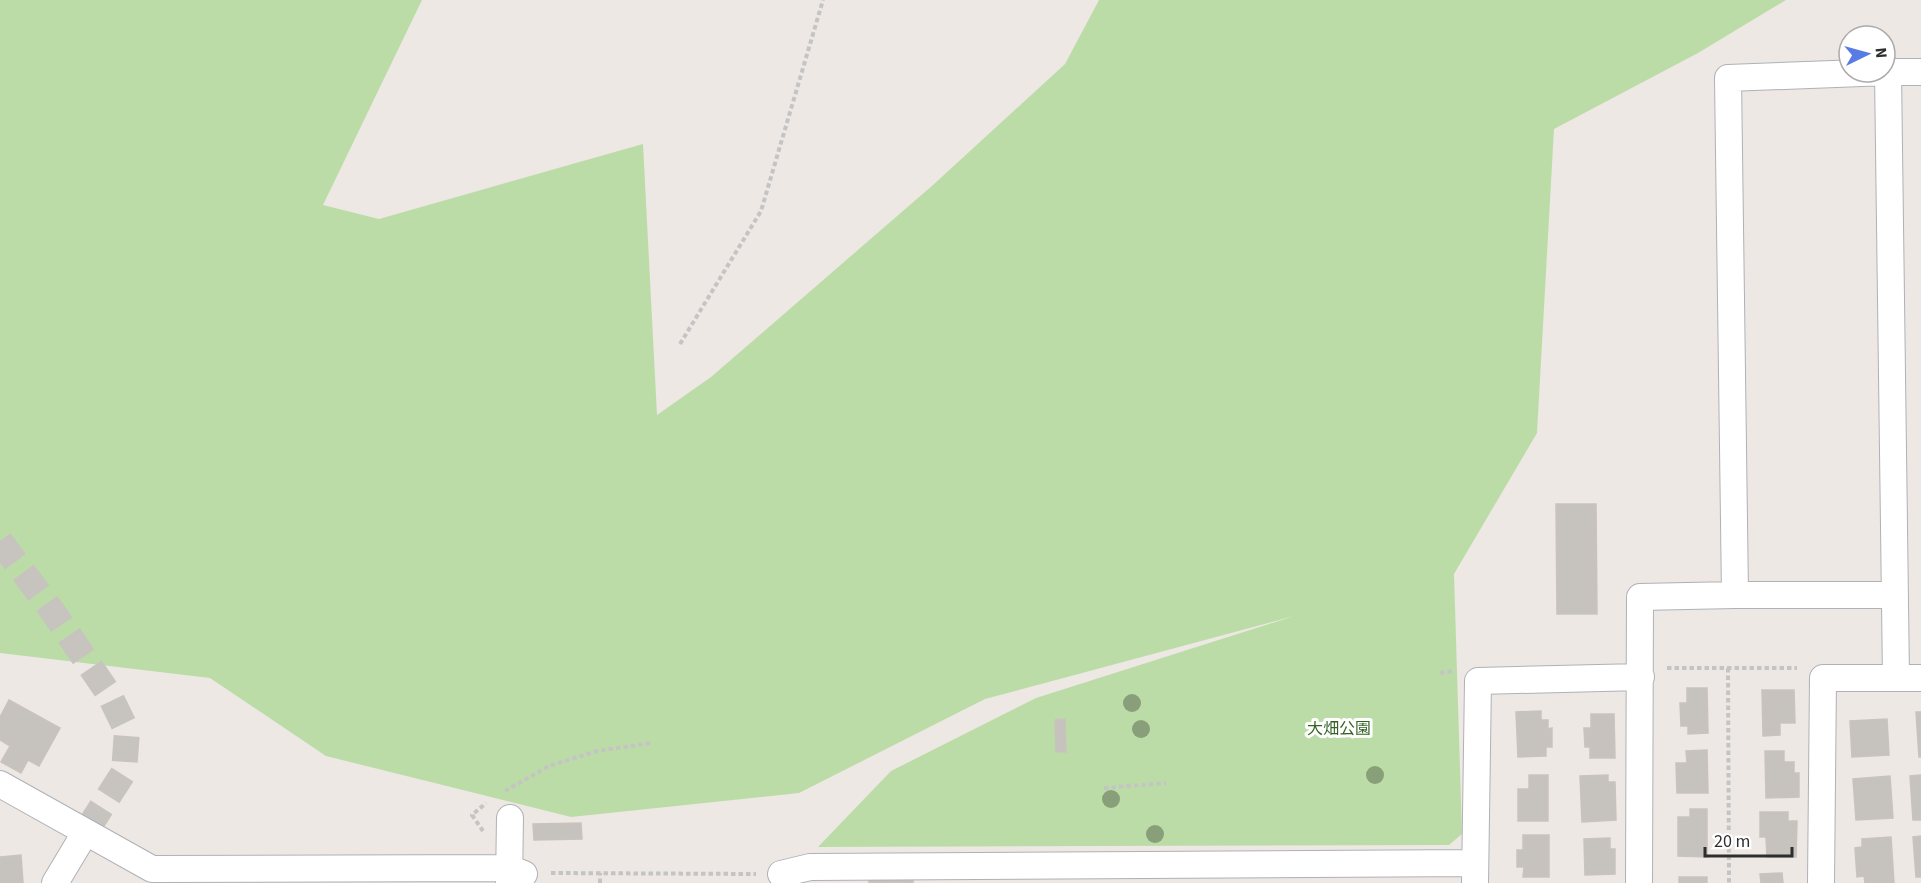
<svg xmlns="http://www.w3.org/2000/svg" width="1921" height="883" font-family="'Source Sans 3','Noto Sans JP',sans-serif">
<rect width="100%" height="100%" fill="#ede8e3"/>
<path fill="#bcdca7" d="M0 0H422L323 205 379 219 643 144 657 415 711 377 933 185 1065 64 1099 0H1786L1698 53 1554 129 1537 433 1454 574 1462 834 1449 845 818 847 891 771 1036 698 1294 616 985 699 799 793 571 817 326 756 210 678 0 653Z"/>
<path fill="#c6c3be" stroke="#c9c3bc" stroke-width="1.5" d="M1556 504H1596L1597 614H1557Z
M1687 688H1707L1708 733 1688 734V726H1681L1680 703H1687Z
M1762 690H1794L1795 723H1780V735L1763 736Z
M9 700 60 728 39 766 28 760 21 773 1 762 10 746 0 740V717Z
M1541 711V720H1548V729L1552 728V747H1546V756L1518 757 1516 712Z
M1916 712H1921V757H1919Z
M1591 714H1614L1615 758H1590V747H1585L1584 728H1591Z
M1065 719 1066 752H1056L1055 720Z
M1887 719 1889 755 1852 757 1850 721Z
M1707 750 1708 793H1677L1676 763H1687L1686 751Z
M1765 751H1784V762H1794V773H1799V797L1766 798Z
M1529 775H1548V821H1518V789H1529Z
M1608 775V782H1615L1616 820 1582 822 1580 776Z
M1921 775V820H1913L1910 776Z
M1890 776 1893 818 1856 820 1853 779Z
M1690 809H1707V857L1678 856V817H1690Z
M1760 812H1788V821H1797L1796 857H1767L1766 837H1760Z
M581 823 582 839 534 840 533 824Z
M1523 835H1549V877H1523L1524 867H1517V850H1523Z
M1921 836V877H1916L1913 837Z
M1891 837 1894 883H1865L1864 876 1857 877 1855 848 1862 847V839Z
M1610 838V849H1615V874L1585 875 1584 839Z
M21 855 23 883H0V857Z
M1782 873 1783 883H1761L1760 874Z
M1679 877H1707V883H1679Z
M913 878V883H869V880Z"/>
<g fill="none" stroke-linecap="round" stroke-linejoin="round">
<path stroke="#c7c3bf" stroke-width="26" stroke-dasharray="26 13" stroke-linecap="butt" d="M0 541 53 612 109 694 127 731 124 772 85 833"/>
<g stroke="#afb1b8" stroke-width="28">
<path id="street" d="M1888 72H1921
M1735 595H1894
M0 784 152 869 509 868 524 874
M781 874 810 867 1475 863
M55 883 85 833
M509 883 510 818
M1475 883 1478 681 1641 677
M1639 883 1640 597 1735 595 1728 78 1888 72 1896 678
M1821 883 1823 678H1921"/>
</g>
<path stroke="#c4c4c4" stroke-width="4" stroke-dasharray="4.5 3" stroke-linecap="butt" d="M680 344 761 211 823 0
M1667 668H1797
M1728 668 1729 883
M1440 673 1453 671
M1104 788 1166 783
M505 791 549 766 597 751 652 743
M483 831 472 815 486 803
M551 873 756 874
M600 883V873"/>
<use href="#street" stroke="#fff" stroke-width="26"/>
</g>
<g fill="#889f7a">
<circle cx="1132" cy="703" r="9"/>
<circle cx="1141" cy="729" r="9"/>
<circle cx="1375" cy="775" r="9"/>
<circle cx="1111" cy="799" r="9"/>
<circle cx="1155" cy="834" r="9"/>
</g>
<g text-anchor="middle" stroke-width="6" stroke-linejoin="round" paint-order="stroke">
<g font-size="16" fill="#366325" stroke="#fff">
<text x="1339" y="734">大畑公園</text>
</g>
</g>
<g transform="translate(1867 54) rotate(85)"><circle r="28" fill="#ffffff" stroke="#ababab" stroke-width="1.5"/>
<path d="M0-4.5L10 22L0 15L-10 22Z" fill="#597be4"/>
<text y="-9" font-size="16" font-weight="bold" text-anchor="middle" fill="#2e2e2e">N</text>
</g>
<path d="M1705 847v9h87v-9" fill="none" stroke="#2e2e2e" stroke-width="3"/>
<text x="1714" y="847" font-size="18" fill="#2e2e2e" stroke="#ffffff" stroke-width="4.5" paint-order="stroke">20 m</text>
</svg>
